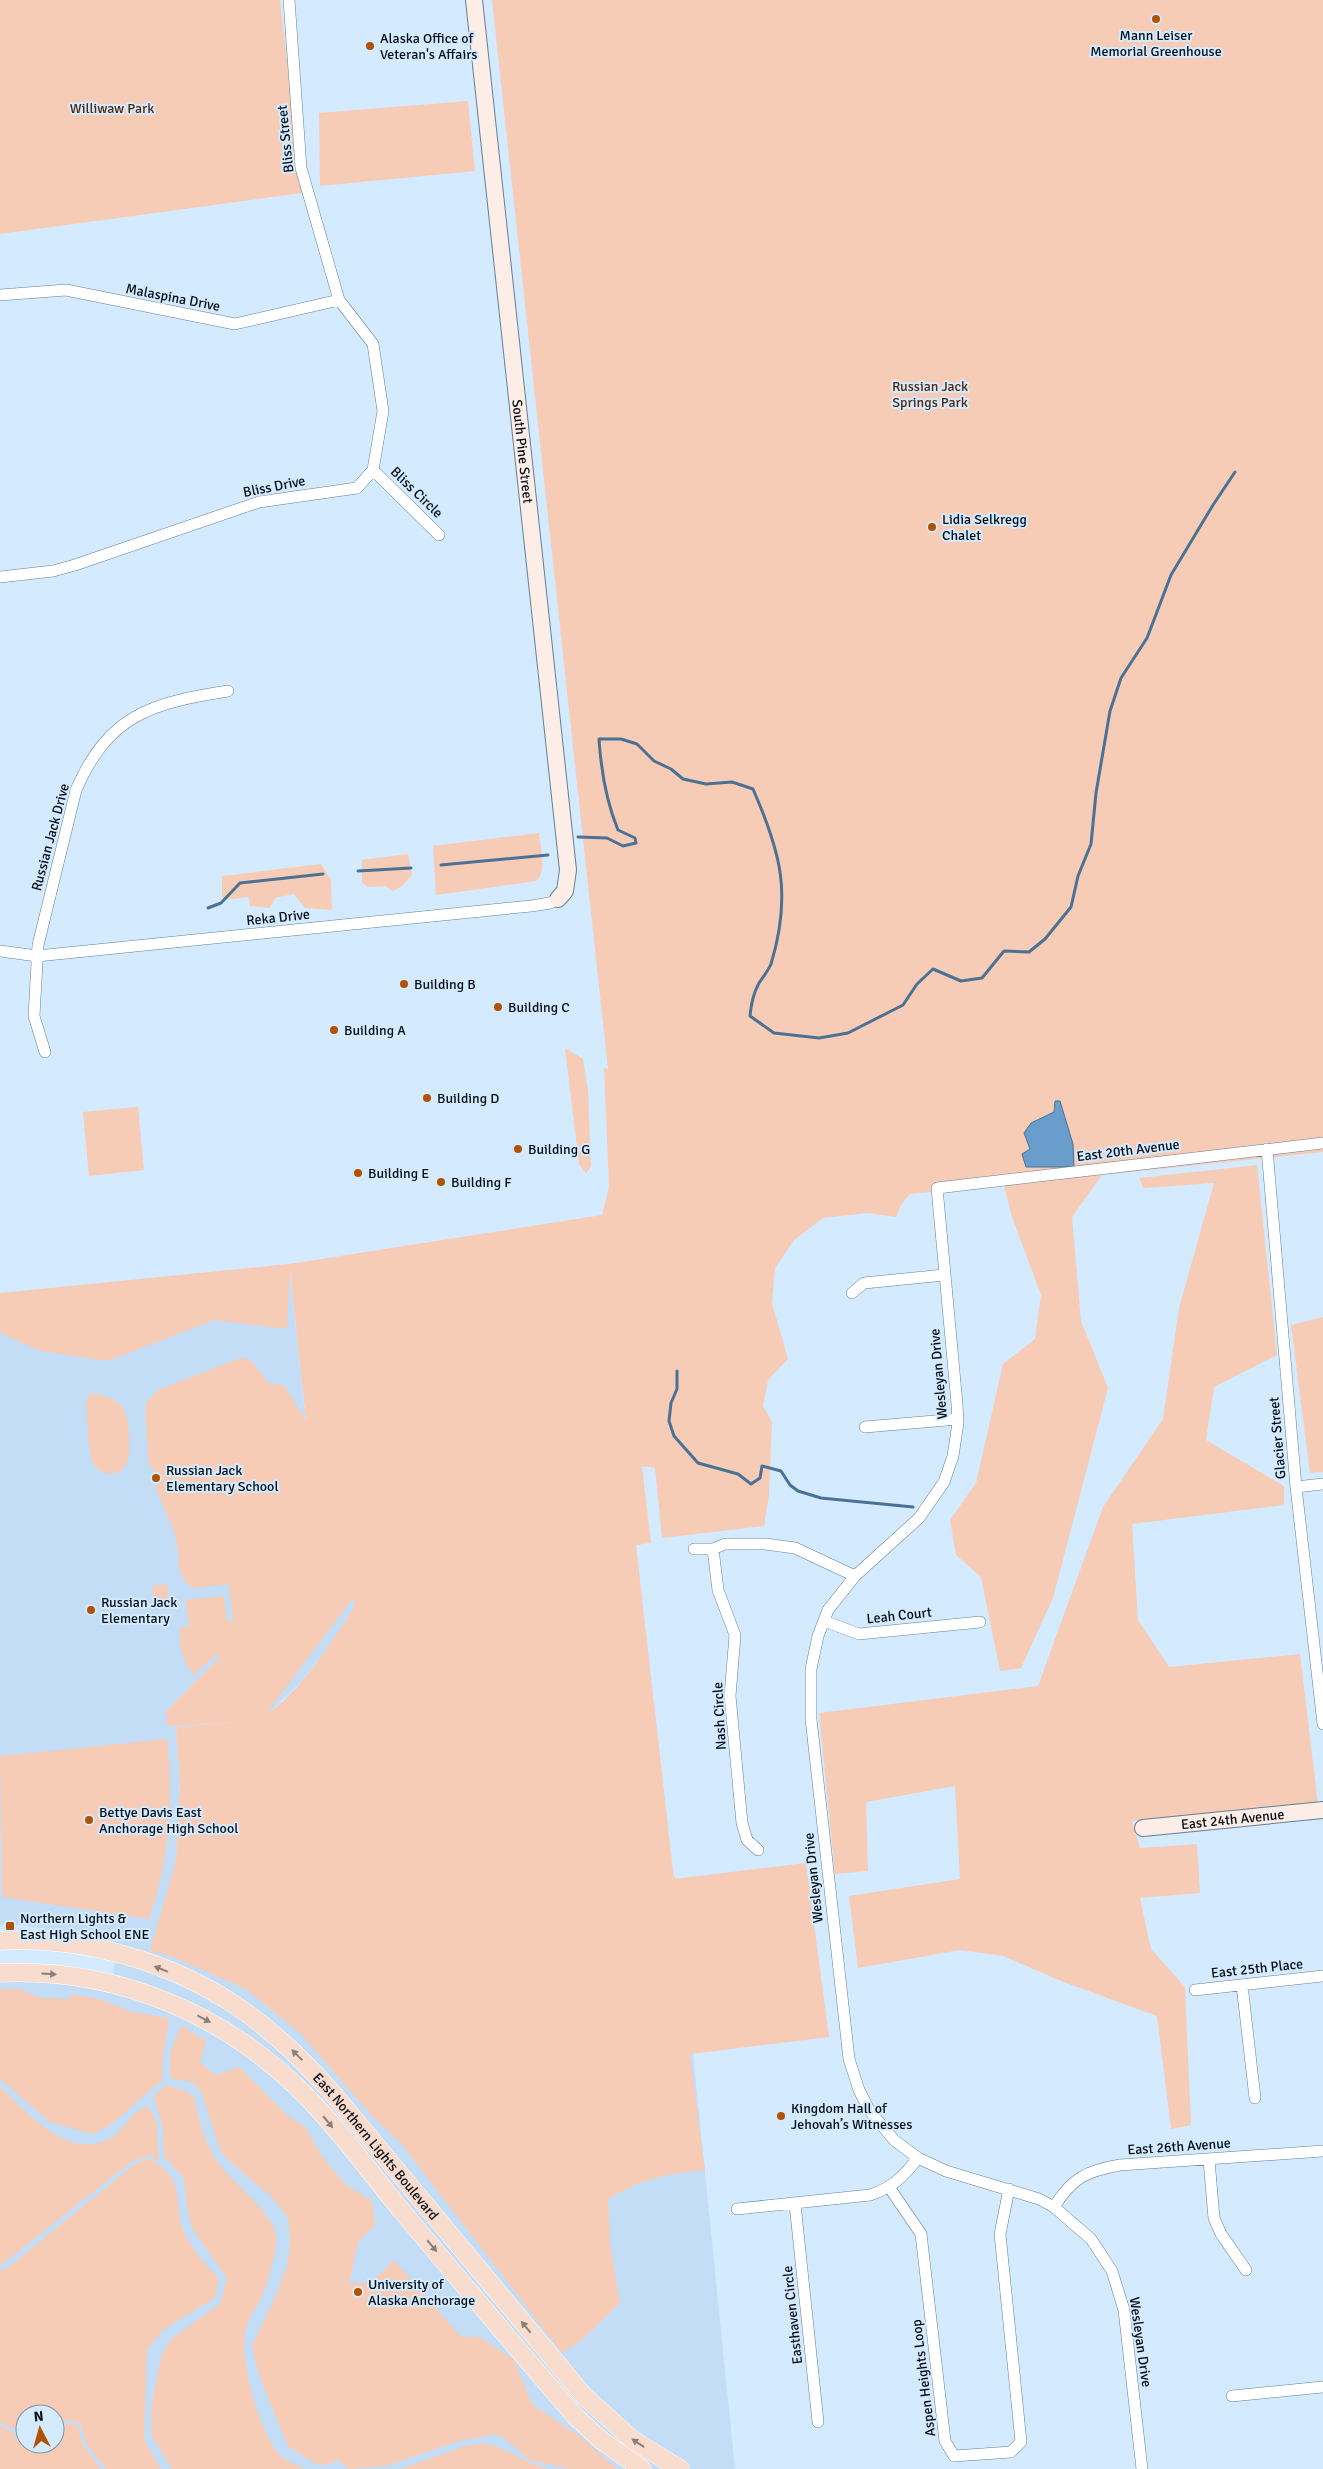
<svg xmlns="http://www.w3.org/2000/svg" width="1323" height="2469" font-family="Signika,sans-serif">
<rect width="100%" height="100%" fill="#d4eaff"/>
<path fill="#c2ddf5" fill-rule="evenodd" d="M289 1264 306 1423 346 1516 354 1607 331 1644 300 1683 270 1712 257 1720 176 1727 180 1779 176 1861 158 1930 675 1877 735 2469H0V1980H37L111 1991 117 1944 24 1925H0V1304ZM25 2414H55V2444H25Z"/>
<path fill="#f6ccb6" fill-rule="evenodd" d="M0 0H280L302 193 0 234Z
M492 0H1323V1152L1102 1175 1072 1217 1081 1321 1108 1388 1053 1598 1021 1668 1000 1671 981 1577 956 1555 950 1520 976 1483 1003 1364 1035 1339 1041 1295 1011 1214 1004 1185 910 1194 901 1205 896 1217 868 1213 823 1218 794 1240 775 1268 772 1303 788 1359 768 1380 763 1406 772 1422 769 1495 764 1526 662 1538 655 1468 642 1466 651 1543 636 1545 674 1879 806 1863 829 2037 690 2054 705 2170C664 2174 643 2179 608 2199L610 2244 620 2303 583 2339 562 2353 400 2142 373 2117 300 2033 246 1989 170 1956 150 1951 176 1861 180 1779 176 1727 234 1722 167 1726 166 1711 220 1657 217 1654 193 1675C183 1659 178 1647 180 1627L189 1626 186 1600 224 1596 227 1621H233L229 1584 192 1588 183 1579 178 1563 179 1553 173 1528 156 1489 157 1472 149 1466 145 1408 147 1402 158 1390 240 1358 251 1360 269 1384 284 1385 306 1421 290 1271 287 1329 214 1320 108 1361 40 1351 0 1333V1293L289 1264 602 1215 609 1187 604 1068 608 1069ZM353 1598 354 1607C335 1637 297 1697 266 1714Z
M468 101 475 171 320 186 319 113Z
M539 833C540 847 548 871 536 881L436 895 433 846Z
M408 854 412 875 401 887 392 891 386 886 368 887 362 882V860Z
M321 864 331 880 332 910 305 908 294 894 275 898 270 908 250 906 249 897 234 899 222 898V876Z
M565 1048 583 1059 588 1091 591 1166 586 1174 579 1164Z
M138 1107 144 1170 89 1176 83 1112Z
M1257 1165 1277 1355 1214 1387 1206 1440 1284 1486V1505L1132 1524 1138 1620 1169 1667 1300 1654 1318 1804 1132 1821 1140 1848 1197 1844 1200 1893 1140 1898 1151 1949 1185 1987 1191 2125 1171 2129 1157 2016 1066 1983 1003 1956 960 1950 858 1968 849 1896 960 1879 955 1786 866 1802 868 1871 835 1874 819 1713 1038 1686 1103 1507 1163 1419 1179 1308 1214 1183 1143 1188 1139 1178Z
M1323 1317V1472L1310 1473 1291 1325Z
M93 1393C102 1395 115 1399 121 1405 130 1414 132 1455 126 1465 118 1479 97 1475 92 1461 87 1444 88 1421 86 1403L88 1397Z
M153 1585H168V1609H152Z
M167 1739C174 1800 169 1861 149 1919L2 1897 0 1756Z
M0 1989H19L41 1998 71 1999 70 1994 99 1999 132 2012 169 2018 163 2055 162 2080 109 2126 92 2134 50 2122 0 2079Z
M181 2025 206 2041 200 2062 215 2075 239 2067 288 2116 305 2127 323 2158 345 2184 372 2201 375 2225 358 2242 349 2284 373 2281 394 2260 461 2337H480L514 2360 532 2404 583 2439 617 2469H570L530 2460 504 2438 495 2434 459 2441 386 2466 349 2469 338 2460 326 2465 316 2464 288 2446 260 2378 252 2346 276 2295 288 2263 290 2236 288 2218 272 2197 230 2162 220 2150 201 2091 192 2082 170 2078V2053Z
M166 2085 185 2091 194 2097C199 2120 204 2141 217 2161 229 2180 274 2214 276 2235 277 2255 268 2280 261 2298 257 2307 250 2315 247 2325 236 2353 259 2432 279 2454 285 2461 297 2465 305 2469H172L152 2436 151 2407 161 2357 171 2339 220 2304 227 2278 192 2228 187 2206 184 2179 164 2156 163 2129 154 2096Z
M0 2087C29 2113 67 2162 111 2138 126 2130 130 2110 148 2107L156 2120 159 2161 149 2155 131 2162 0 2266Z
M148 2158C192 2181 169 2204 187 2238 195 2253 207 2266 218 2278L216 2297 163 2330 147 2350 144 2440 161 2469H106L86 2444 81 2426 73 2420 55 2423V2414H25V2432L17 2434 16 2430 0 2422V2271L10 2266 135 2164Z
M73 2423 78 2427 83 2445 101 2469H0V2425L14 2433 15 2437 25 2436V2444H55V2427Z
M485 2443C508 2449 526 2463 549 2469H401L465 2446Z"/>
<path fill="#699dcb" stroke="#4b7294" d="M1055 1101H1060L1073 1144 1074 1167H1026L1022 1154 1030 1149 1024 1133 1031 1123 1054 1112Z"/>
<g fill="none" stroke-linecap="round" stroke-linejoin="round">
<path stroke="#4b7294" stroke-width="3" d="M578 837 607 838 623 846 636 843 635 838 618 830C606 801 601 770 599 739H621L637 744 654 761 671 769 683 779 706 784 732 782 753 789C781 853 792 895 771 964 768 971 763 977 759 983 753 994 751 1004 750 1016L774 1033 819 1038 848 1033 903 1005 917 984 933 969 961 981 982 978 1004 951 1029 952 1045 939 1071 907 1078 876 1091 844 1096 793 1110 711 1121 678 1147 638 1171 575 1213 505 1235 472
M441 865 548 855
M358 871 411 868
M208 908 221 903 240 883 323 874
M677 1371V1389L671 1403 669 1421 674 1436 698 1463 738 1474 751 1484 760 1478 762 1466 781 1471 790 1485 798 1491 821 1498 913 1507"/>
<g stroke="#657e95" stroke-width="12">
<path id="street" d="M0 295 66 290 235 324 339 300
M373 470 439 535
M0 577 53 571 75 565 259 502 357 488 373 470 383 411 373 344 339 300 301 168 289 0
M0 951 37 956 531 906 550 903 558 899
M45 1052 34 1016 38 945 76 790C109 714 152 703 228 691
M1267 1149 1296 1487 1323 1724
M852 1293 864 1283 944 1275
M865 1427 958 1419
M1296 1487 1323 1484
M694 1549H713L725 1544H765L795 1548 855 1576
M713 1549 718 1590 735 1635 730 1696 742 1823 747 1840 758 1850
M824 1621 859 1634 980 1622
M1242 1985 1255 2098
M1195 1990 1323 1976
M1209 2160 1214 2218 1221 2234 1246 2270
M889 2187 921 2234 945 2441 954 2456 1011 2452 1021 2442 1000 2234 1009 2189
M795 2204 818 2422
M1054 2207C1072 2178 1086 2171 1120 2165L1323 2151
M737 2209 870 2195C892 2188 904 2176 918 2158
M1232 2396 1323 2387
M1142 2469 1124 2310 1112 2271 1091 2239 1054 2207 1039 2199 946 2171 918 2158 894 2140 869 2110 859 2090 849 2059 811 1719V1669L818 1636 828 1610 855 1576 919 1518 944 1482 953 1456 958 1423 957 1404 937 1188 1323 1143"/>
</g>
<g stroke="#657e95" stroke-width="18">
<g id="secondary">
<path id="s1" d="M474 0 568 870 565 891 558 899"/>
<path id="s2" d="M1143 1828 1323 1810"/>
</g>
</g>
<g stroke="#fff" stroke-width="19">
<g id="primary">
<path id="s3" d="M0 1941C81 1936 170 1961 238 2007 275 2032 306 2063 335 2096L584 2396 633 2440 680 2469"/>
<path d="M0 1973C116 1968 225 2013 306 2096 340 2130 370 2172 401 2210 459 2279 517 2349 576 2417L601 2440 642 2469"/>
</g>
</g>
<use href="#street" stroke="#fff" stroke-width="11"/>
<use href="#secondary" stroke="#fceee6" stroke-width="16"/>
<use href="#primary" stroke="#f8dccd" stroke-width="18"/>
</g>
<defs><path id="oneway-solid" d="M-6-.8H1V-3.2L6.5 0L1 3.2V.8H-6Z" transform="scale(1.25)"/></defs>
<g fill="#8b7f7a">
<use href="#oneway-solid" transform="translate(161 1969) rotate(-158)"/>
<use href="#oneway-solid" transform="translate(49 1974) rotate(4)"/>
<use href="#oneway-solid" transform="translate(204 2019) rotate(28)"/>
<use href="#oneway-solid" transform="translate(297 2055) rotate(-136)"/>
<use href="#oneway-solid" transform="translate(328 2122) rotate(50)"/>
<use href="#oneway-solid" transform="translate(432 2246) rotate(50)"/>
<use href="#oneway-solid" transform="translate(526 2327) rotate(-129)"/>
<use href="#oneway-solid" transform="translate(638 2443) rotate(-146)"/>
</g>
<g fill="#b05201" stroke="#d4eaff" stroke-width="2">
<circle cx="1156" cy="19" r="5"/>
<circle cx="370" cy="46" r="5"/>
<circle cx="932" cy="527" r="5"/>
<circle cx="404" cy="984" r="5"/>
<circle cx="498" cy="1007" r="5"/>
<circle cx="334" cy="1030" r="5"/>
<circle cx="427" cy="1098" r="5"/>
<circle cx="518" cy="1149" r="5"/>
<circle cx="358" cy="1173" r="5"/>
<circle cx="441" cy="1182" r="5"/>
<circle cx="156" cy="1478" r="5"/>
<circle cx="91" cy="1610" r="5"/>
<circle cx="89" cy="1820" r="5"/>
<rect x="5" y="1921" width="10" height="10" rx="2.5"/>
<circle cx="781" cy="2116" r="5"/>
<circle cx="358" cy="2292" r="5"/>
</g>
<g text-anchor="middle" stroke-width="4" stroke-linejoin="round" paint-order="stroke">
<g font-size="14" fill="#050d15" stroke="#d4eaff" text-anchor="start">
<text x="1156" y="40" text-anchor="middle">Mann Leiser<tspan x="1156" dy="16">Memorial Greenhouse</tspan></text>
<text x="380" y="43">Alaska Office of<tspan x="380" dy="16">Veteran's Affairs</tspan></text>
<text x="942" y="524">Lidia Selkregg<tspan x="942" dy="16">Chalet</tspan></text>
<text x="414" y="989">Building B</text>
<text x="508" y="1012">Building C</text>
<text x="344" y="1035">Building A</text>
<text x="437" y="1103">Building D</text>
<text x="528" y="1154">Building G</text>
<text x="368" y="1178">Building E</text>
<text x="451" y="1187">Building F</text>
<text x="166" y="1475">Russian Jack<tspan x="166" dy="16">Elementary School</tspan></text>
<text x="101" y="1607">Russian Jack<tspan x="101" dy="16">Elementary</tspan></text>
<text x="99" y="1817">Bettye Davis East<tspan x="99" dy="16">Anchorage High School</tspan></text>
<text x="20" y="1923">Northern Lights &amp;<tspan x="20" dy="16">East High School ENE</tspan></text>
<text x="791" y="2113">Kingdom Hall of<tspan x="791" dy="16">Jehovah’s Witnesses</tspan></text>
<text x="368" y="2289">University of<tspan x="368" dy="16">Alaska Anchorage</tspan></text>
</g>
<g font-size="14" fill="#50280e" stroke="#d4eaff">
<text x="112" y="113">Williwaw Park</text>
<text x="930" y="391">Russian Jack<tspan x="930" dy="16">Springs Park</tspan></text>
</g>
<g font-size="14" fill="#050d15" stroke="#d4eaff">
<text transform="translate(285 139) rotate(-96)" y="5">Bliss Street</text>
<text transform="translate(173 297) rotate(11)" y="5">Malaspina Drive</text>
<text dy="5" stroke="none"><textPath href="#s1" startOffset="454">South Pine Street</textPath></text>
<text transform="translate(274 486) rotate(-11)" y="5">Bliss Drive</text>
<text transform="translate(417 492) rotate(44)" y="5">Bliss Circle</text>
<text transform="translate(50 837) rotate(-75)" y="5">Russian Jack Drive</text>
<text transform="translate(278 917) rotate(-6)" y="5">Reka Drive</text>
<text transform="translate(1128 1150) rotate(-7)" y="5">East 20th Avenue</text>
<text transform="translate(938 1374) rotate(-95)" y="5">Wesleyan Drive</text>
<text transform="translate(1277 1438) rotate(-95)" y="5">Glacier Street</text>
<text transform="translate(899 1615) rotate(-6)" y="5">Leah Court</text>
<text transform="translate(719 1716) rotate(-93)" y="5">Nash Circle</text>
<text dy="5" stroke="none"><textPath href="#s2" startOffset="90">East 24th Avenue</textPath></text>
<text transform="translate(813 1878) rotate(-96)" y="5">Wesleyan Drive</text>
<text transform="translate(1257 1968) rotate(-6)" y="5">East 25th Place</text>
<text dy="5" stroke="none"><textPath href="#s3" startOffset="448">East Northern Lights Boulevard</textPath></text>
<text transform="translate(1179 2146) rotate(-4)" y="5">East 26th Avenue</text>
<text transform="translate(792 2315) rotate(-96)" y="5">Easthaven Circle</text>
<text transform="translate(1141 2342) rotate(82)" y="5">Wesleyan Drive</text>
<text transform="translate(923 2378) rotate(-97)" y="5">Aspen Heights Loop</text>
</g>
</g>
<g transform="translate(40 2429) rotate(354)"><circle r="24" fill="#d4eaff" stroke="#8192a1"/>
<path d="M0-4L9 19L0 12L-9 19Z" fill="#b05201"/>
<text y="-8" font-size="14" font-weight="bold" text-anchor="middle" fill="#050d15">N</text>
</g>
</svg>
